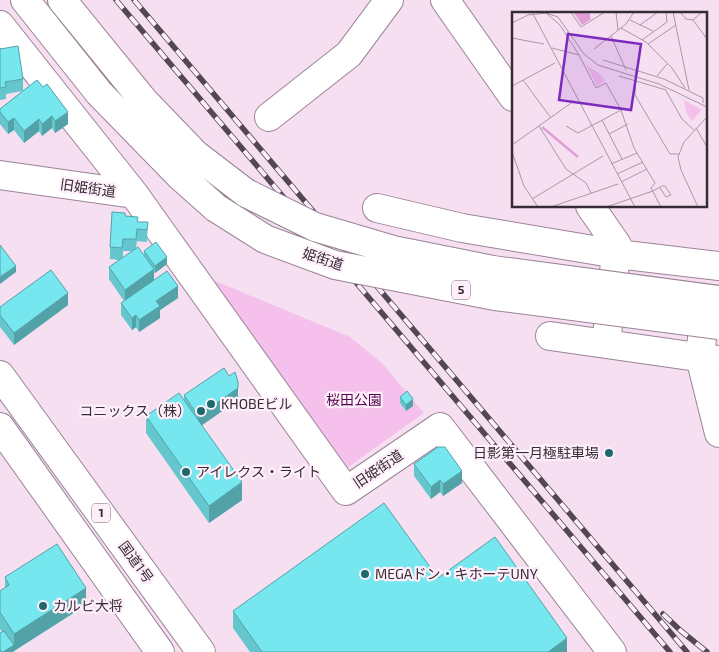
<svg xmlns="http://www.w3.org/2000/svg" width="719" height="652" font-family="'Exo 2','Noto Sans JP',sans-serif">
<rect width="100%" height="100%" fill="#f7dff2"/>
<path fill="#f5c0ec" d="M213 280 350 337 382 363 424 413 347 468Z"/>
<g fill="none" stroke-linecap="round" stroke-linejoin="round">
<g stroke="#9a8496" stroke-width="30">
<path id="minor" d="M445 0 513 97
M0 25 134 194
M269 117 349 54 389 0
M0 175 134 194 346 491 440 427 612 652
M590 206 617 245 606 344
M377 208 462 228 617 254 719 266
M706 300 700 357 719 433
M550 336 718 360"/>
</g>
<g stroke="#9a8496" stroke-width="30">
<path id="primary" d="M25 0 99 93 180 176 216 208
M62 0 144 101 195 154 246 193"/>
</g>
<g stroke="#9a8496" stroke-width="30">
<path id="trunk" d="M0 375 201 652
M0 427 160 652"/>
</g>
<use href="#minor" stroke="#fff" stroke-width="28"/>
<use href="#primary" stroke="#fff" stroke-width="28"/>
<use href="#trunk" stroke="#fff" stroke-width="28"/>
<g stroke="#534751" stroke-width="5.5">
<path id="rail" d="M116 0 670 652
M134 0 687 652
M663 614 681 631 707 652"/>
</g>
<use href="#rail" stroke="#feeffb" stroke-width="4" stroke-dasharray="11" stroke-linecap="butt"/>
<g stroke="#9a8496" stroke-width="30" stroke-linecap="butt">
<path id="primary-bridge" d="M246 193 315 227 393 250 493 270 719 300
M216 208 265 239 335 265 495 296 719 325"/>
</g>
<use href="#primary-bridge" stroke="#fff" stroke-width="28"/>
</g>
<path fill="#65c7cd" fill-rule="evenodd" d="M0 49 23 79V91L6 94V99L0 100Z
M37 80 68 124 55 133 52 128 42 136 39 131 24 143 14 130 8 134 0 124V109Z
M125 216 137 222H148L147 242 137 241 136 248 144 255V251L167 264 155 273 154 271V280L178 298 160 310V318L139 332 136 327 132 330 121 315V303L124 301 109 279V267L119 260 110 259V247ZM123 251H132L123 258Z
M68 305 14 345 0 327V307Z
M238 394V400L202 425 242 500 209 523 146 433V416L184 400V395Z
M400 397 413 406 406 411 400 403Z
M414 464 462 483 443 496 440 492 431 499 414 476Z
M5 577 86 605 14 651V650L13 652H0V633L2 632 0 629V591L5 588Z
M438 578 567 652H250L233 628V611Z"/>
<path fill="#53a2a7" d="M68 112V124L55 133V121Z
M52 116V128L42 136V124Z
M14 118V130L8 134V122Z
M39 119V131L24 143V131Z
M167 257V264L155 273V266Z
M16 266V272L0 284V277Z
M154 269V281L125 302V290Z
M178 286V298L160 310V318L139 332V320L156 301Z
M68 293V305L14 345V333Z
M136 315V327L132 330V318Z
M238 382V400L198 428V416Z
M413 399V406L406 411V405Z
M462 471V483L443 496V484Z
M440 480V492L431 499V487Z
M242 482V500L209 523V506Z
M86 588V605L14 651V634Z
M567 638V652H548Z
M14 645V651L13 652H3Z"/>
<path fill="#76e7ee" stroke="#53a2a7" d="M18 46 23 79 5 82 6 87 0 88V49Z
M37 80 43 87 47 84 68 112 55 121 52 116 42 124 39 119 24 131 14 118 8 122 0 112V109Z
M112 212 125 213V216L138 217 137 222H148L147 230 137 229 136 239H123L122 248 110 247Z
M156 242 167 257 155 266 144 251Z
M0 245 16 266 0 277Z
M138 247 154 269 125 290 109 267Z
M51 270 68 293 14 333 0 315V307Z
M167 271 178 286 156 301 160 306 139 320 136 315 132 318 121 303Z
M224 368 229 376 235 372 238 382V388L198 416 184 395Z
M407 391 413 399 406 405 400 397Z
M179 393 242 482 209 506 146 416Z
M438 447H445L462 471 443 484 440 480 431 487 414 464Z
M384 503 438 578 495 537 567 638 548 652H262L233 611Z
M57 544 86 588 14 634 0 612V591L9 585 5 577Z
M4 631 14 645 3 652H2L0 649V633Z"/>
<g fill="#1b686d" stroke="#feeffb" stroke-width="2">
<circle cx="211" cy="404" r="5"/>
<circle cx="201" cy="411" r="5"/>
<circle cx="609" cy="453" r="5"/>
<circle cx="186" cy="472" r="5"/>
<circle cx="365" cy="574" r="5"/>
<circle cx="43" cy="606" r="5"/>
</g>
<g text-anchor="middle" stroke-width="4.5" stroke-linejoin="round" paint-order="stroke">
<g fill="#feeffb" stroke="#726670" stroke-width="1">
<rect x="452" y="280.5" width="18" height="19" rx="4"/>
<rect x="92" y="503.5" width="18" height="19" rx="4"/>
</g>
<g font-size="12" font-weight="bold" fill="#362c34">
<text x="461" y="294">5</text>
<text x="101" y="517">1</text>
</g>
<g font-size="14" fill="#362c34" stroke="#feeffb">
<text transform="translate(88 188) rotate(8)" y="5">旧姫街道</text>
<text transform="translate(323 259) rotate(18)" y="5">姫街道</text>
<text transform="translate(378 469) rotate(-34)" y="5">旧姫街道</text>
<text transform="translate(136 562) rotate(54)" y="5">国道1号</text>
</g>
<g font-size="14" fill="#53044d" stroke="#feeffb">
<text x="354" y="405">桜田公園</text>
</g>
<g font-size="14" fill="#362c34" stroke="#feeffb" text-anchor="start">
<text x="221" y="409">KHOBEビル</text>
<text x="191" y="416" text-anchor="end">コニックス（株）</text>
<text x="599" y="458" text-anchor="end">日影第一月極駐車場</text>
<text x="196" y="477">アイレクス・ライト</text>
<text x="375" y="579">MEGAドン・キホーテUNY</text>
<text x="53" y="611">カルビ大将</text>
</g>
</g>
<g transform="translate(512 12)">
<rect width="195" height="195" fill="#f7dff2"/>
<path d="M74 53 87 61 93 69 85 74ZM172 88 190 98 180 109 174 100Z" fill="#f5c0ec"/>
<path d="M77 0 79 7 70 13 62 1Z" fill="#df9ed4"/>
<path fill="none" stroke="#df9ed4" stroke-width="2.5" d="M30 115 66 145"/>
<path fill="none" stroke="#aa97a6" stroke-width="1" d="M20 0 123 195M59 0 69 15 93 0M104 0 106 18M161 0 177 78M168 0 174 7 181 8 190 0M34 1 48 13 67 43M17 3 34 1 46 5 72 42 86 53 147 72 195 95M118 8 141 19M181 8 195 27M0 11 18 2M128 13 146 0M109 16 134 30 160 56 173 76M99 24 114 58M0 26 32 32M130 28 155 10 154 0M136 32 164 13M40 36 67 43 84 76 94 71 109 98M82 37 114 12 122 0M91 48 152 67 191 86V91M124 59 123 83 158 142H167M107 64 154 78M145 64 155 52M11 68 39 106M0 74 43 51M153 77 170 107 182 118M90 108 110 147M27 114 54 157 74 171 79 181M54 114 66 121 109 98 122 136 143 171 139 176 149 195M184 116 195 135M97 122 116 112M0 133 62 89M0 140 12 174 26 195M99 152 125 141M105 162 131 150M109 170 135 157M141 179 150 174H153L159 183 154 185 148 176M20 187 91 144M39 195 106 172M94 195 141 179M186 195 169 158 166 145 172 130 195 105"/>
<path fill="#7b2cbf" fill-opacity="0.15" stroke="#7b2cbf" stroke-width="2.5" d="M56 22 129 32 119 98 47 88Z"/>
<rect width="195" height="195" fill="none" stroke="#362c34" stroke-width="2.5"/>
</g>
</svg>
